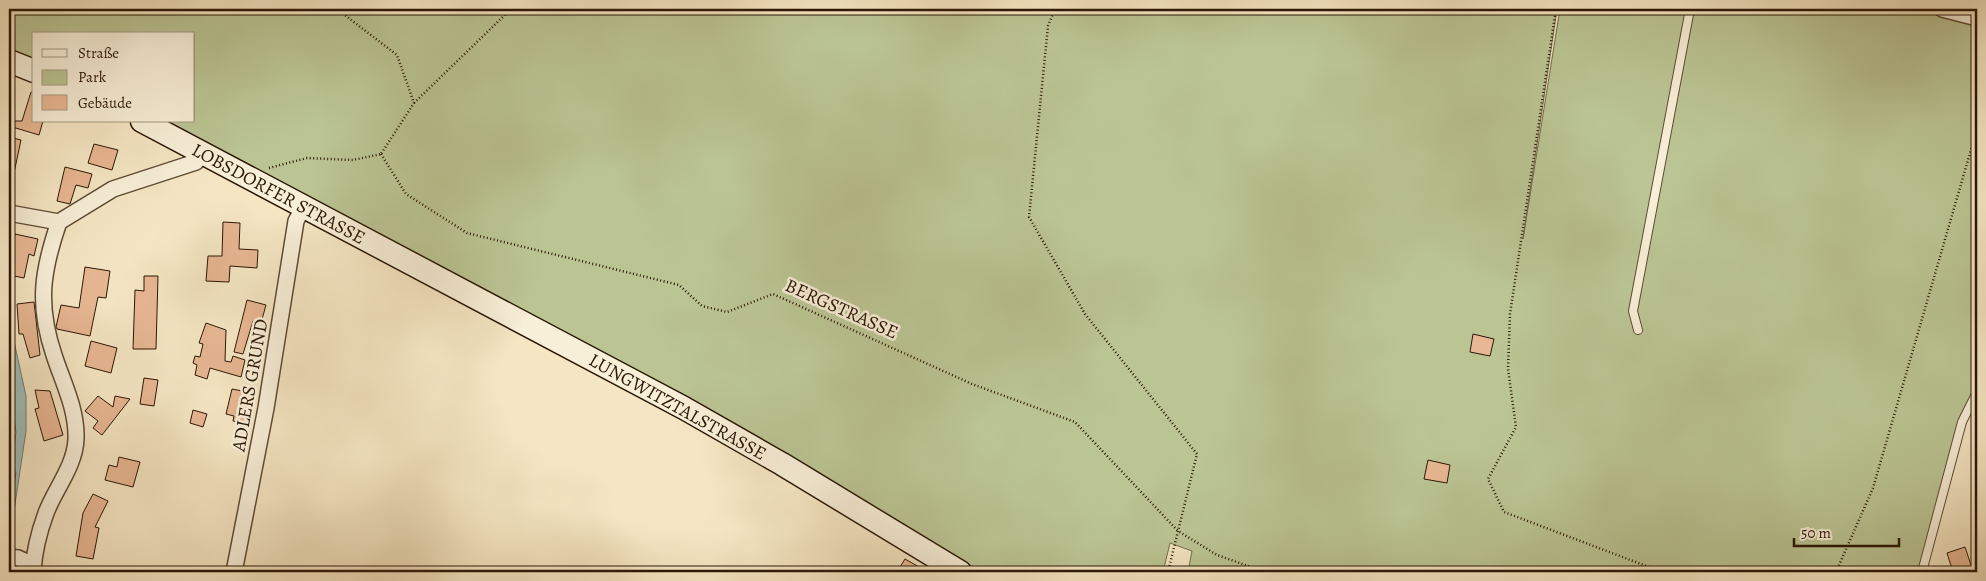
<svg xmlns="http://www.w3.org/2000/svg" width="1986" height="581" font-family="Alegreya,serif">
<rect width="100%" height="100%" fill="#f5e6c3"/>
<filter id="stains"><feTurbulence type="fractalNoise" baseFrequency=".004" numOctaves="4"/><feColorMatrix values="0 0 0 0 .2 0 0 0 0 .09 0 0 0 0 .02 0 0 0 .5 -.17"/></filter>
<radialGradient id="worn" r=".72"><stop offset=".6" stop-color="#630" stop-opacity="0"/><stop offset="1" stop-color="#630" stop-opacity=".3"/></radialGradient>
<path fill="#bbc594" stroke="#736e4c" d="M9 9H1557L1523 239 1560 9H1942L1977 18V392L1962 422 1922 572H1188L1192 551 1170 543 1163 572H978L900 525 395 243 164 121H194V34H34V61L9 51Z"/>
<path fill="#9fbebb" stroke="#717b72" d="M9 325 12 332 26 396V431L9 544V480L16 433 9 374Z"/>
<g fill="none" stroke-linecap="round" stroke-linejoin="round">
<path stroke="#656a60" stroke-width="1" d="M9 471 14 470 16 473 9 516"/>
</g>
<path fill="#e8b793" stroke="#2b1705" d="M31 92 34 93V121H43L39 135 9 126V121H22Z
M9 137 21 140 14 173 9 172Z
M94 144 118 150 112 170 88 163Z
M65 167 92 174 88 188 76 185 70 204 57 201Z
M223 222 240 223 239 249 258 250 257 268 230 266 229 282 206 281 208 256H222Z
M15 234 38 239 34 256 29 254 24 278 9 275V250L11 251Z
M85 267 110 271 106 298 98 297 90 336 57 329 56 327 61 305 79 308Z
M144 276H158L156 349H133L135 290 144 291Z
M247 300 266 305 261 323 253 321 243 354 234 352Z
M34 302 40 355 30 358 23 334H19L17 304Z
M206 323 226 330 225 361 231 362 233 356 245 360 241 377 210 368 207 379 195 375 197 365 193 363 195 356 200 357 203 344 199 343Z
M1473 334 1494 339 1490 356 1470 352Z
M91 341 117 348 111 373 85 366Z
M144 378 158 380 154 406 140 404Z
M232 389 253 393 246 424 233 421 234 416 226 414Z
M35 390 50 391 63 435 44 441 35 409 39 408Z
M98 396 113 407 115 396 130 399 102 435 93 428 98 421 85 411Z
M193 410 207 414 203 427 190 423Z
M119 457 140 462 133 487 105 480 109 465 117 467Z
M1428 460 1450 465 1447 483 1424 479Z
M93 494 108 501 95 527 99 528 93 559 76 556 83 513Z
M1965 547 1972 568 1953 572 1947 553Z
M905 559 928 572H897Z"/>
<g fill="none" stroke-linecap="round" stroke-linejoin="round">
<g stroke="#5e4b34" stroke-width="10">
<path id="service" d="M1638 330 1633 311 1690 9
M1922 572 1962 422 1977 392"/>
</g>
<g stroke="#5e4b34" stroke-width="18">
<path id="minor" d="M1942 9 1977 18
M9 213 59 222
M9 557 18 558 33 565
M33 572C34 552 39 532 46 513 55 489 75 466 76 439 77 409 63 383 54 355 37 305 42 271 59 222L113 189 196 162 202 153
M234 572 266 408 296 221 304 206"/>
</g>
<g stroke="#2b1705" stroke-width="25">
<path id="secondary" d="M9 61 34 71
M142 121 684 408 782 464 960 572"/>
</g>
<path stroke="#2b1705" stroke-width="2.5" stroke-dasharray="1 2.5" stroke-linecap="butt" d="M337 9 397 55 414 103 381 154
M1055 9 1048 26 1029 217 1085 314 1197 454 1168 572
M1556 9 1510 314 1508 369 1516 427 1488 479 1504 512 1662 572
M414 103 511 9
M381 154 406 194 467 233 679 285 702 306 727 312 773 294 972 384 1075 422 1178 531 1217 555 1265 572
M269 168 307 158 353 160 381 154
M1269 572 1347 568 1368 572
M1836 572 1873 488 1977 129"/>
<use href="#service" stroke="#f8efd8" stroke-width="8"/>
<use href="#minor" stroke="#f8efd8" stroke-width="15"/>
<use href="#secondary" stroke="#f8efd8" stroke-width="22"/>
</g>
<g text-anchor="middle" stroke-width="5" stroke-linejoin="round" paint-order="stroke">
<g font-size="19" fill="#2b1705" stroke="#f8efd8">
<text transform="translate(279 193) rotate(28)" y="7">LOBSDORFER STRASSE</text>
<text transform="translate(842 308) rotate(24)" y="7">BERGSTRASSE</text>
<text transform="translate(249 385) rotate(-80)" y="7">ADLERS GRUND</text>
<text transform="translate(678 406) rotate(29)" y="7">LUNGWITZTALSTRASSE</text>
</g>
</g>
<rect width="1986" height="581" fill="none" stroke="#f5e6c3" stroke-width="30"/>
<rect x="10" y="10" width="1966" height="561" fill="none" stroke="#2b1705" stroke-width="2.5"/>
<rect x="15" y="15" width="1956" height="551" fill="none" stroke="#2b1705"/>
<rect x="32" y="32" width="162" height="90" fill="#f8efd8" stroke="#a69984"/>
<rect x="42" y="49" width="25" height="8" fill="#f8efd8" stroke="#a69984"/>
<text x="78" y="58" font-size="15" fill="#2b1705">Straße</text>
<rect x="42" y="70" width="25" height="15" fill="#bbc594" stroke="#a69984"/>
<text x="78" y="82" font-size="15" fill="#2b1705">Park</text>
<rect x="42" y="95" width="25" height="15" fill="#e8b793" stroke="#a69984"/>
<text x="78" y="108" font-size="15" fill="#2b1705">Gebäude</text>
<path d="M1794 538v8h105v-8" fill="none" stroke="#2b1705" stroke-width="2.5"/>
<text x="1801" y="538" font-size="15" fill="#2b1705" stroke="#f8efd8" stroke-width="4" paint-order="stroke">50 m</text>
<rect width="100%" height="100%" filter="url(#stains)"/>
<rect width="100%" height="100%" fill="url(#worn)"/>
</svg>
